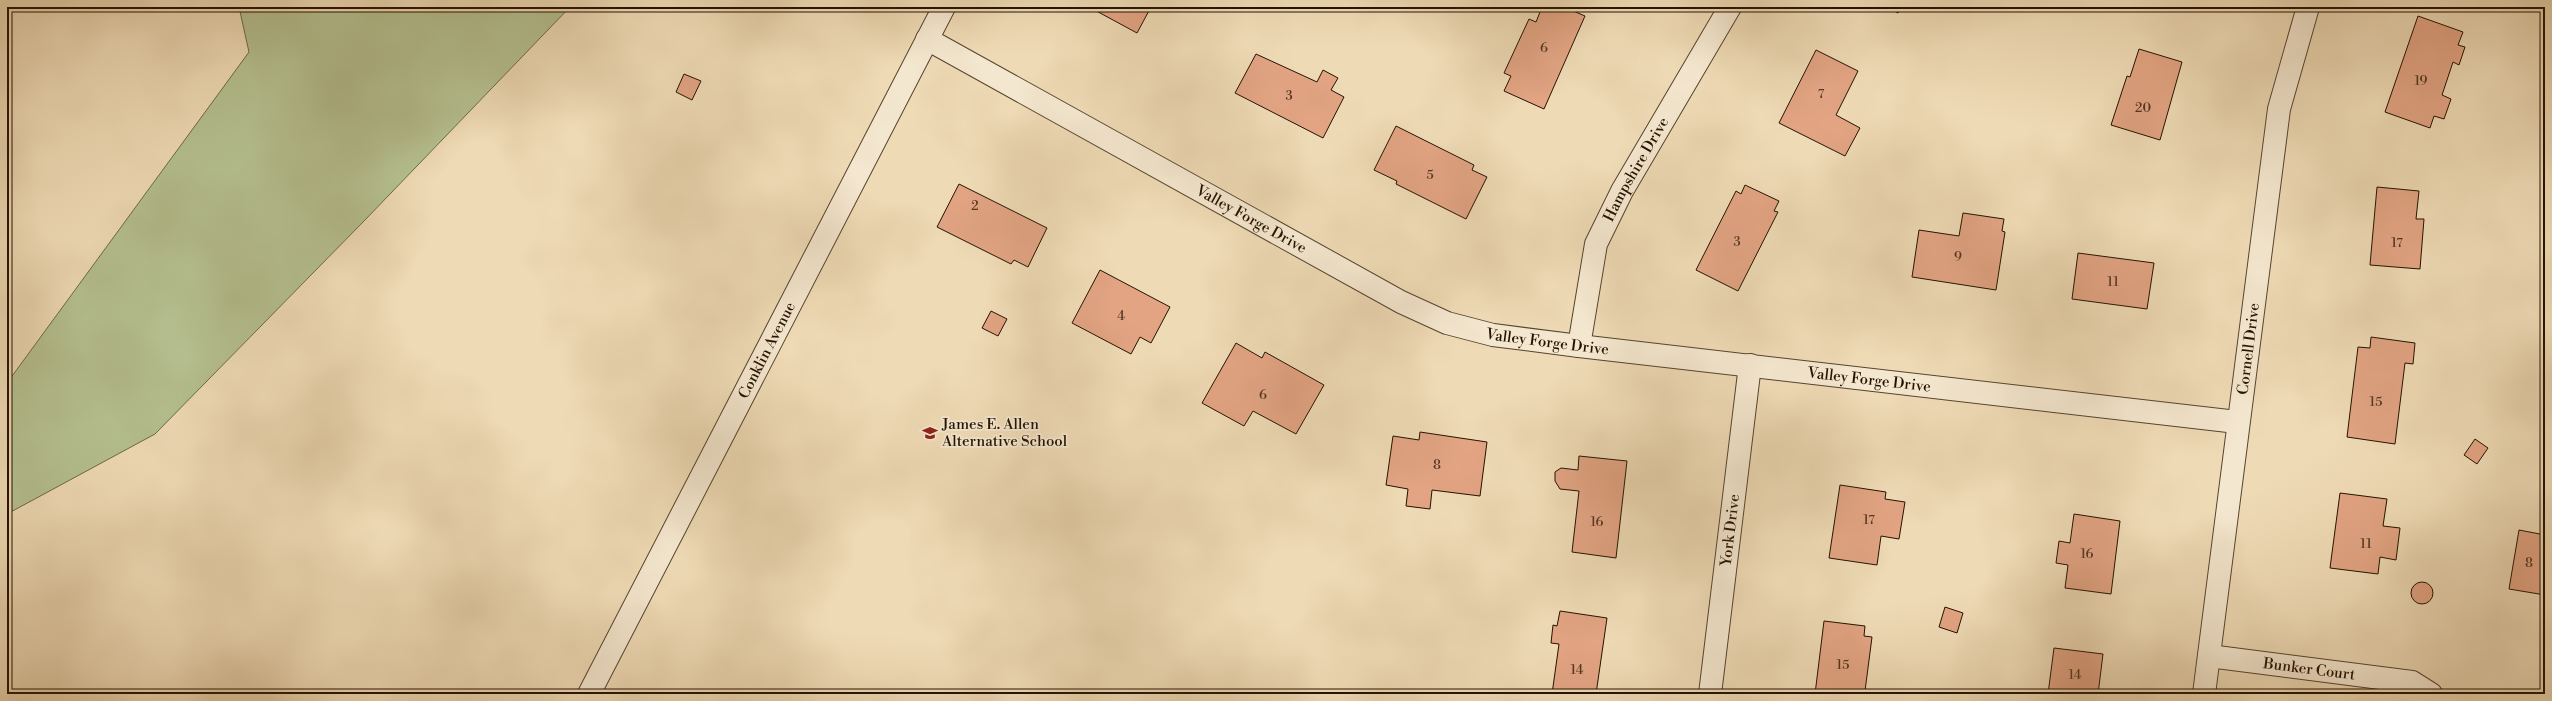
<svg xmlns="http://www.w3.org/2000/svg" width="2552" height="701" font-family="'Libre Bodoni',serif">
<rect width="100%" height="100%" fill="#eedab5"/>
<filter id="stains"><feTurbulence type="fractalNoise" baseFrequency=".005" numOctaves="4"/><feColorMatrix values="0 0 0 0 .2 0 0 0 0 .09 0 0 0 0 .02 0 0 0 .5 -.17"/></filter>
<radialGradient id="worn" r=".72"><stop offset=".6" stop-color="#630" stop-opacity="0"/><stop offset="1" stop-color="#630" stop-opacity=".3"/></radialGradient>
<path fill="#b5c090" stroke="#6c6948" d="M239 7H570L365 220 155 434 7 514V383L249 52Z"/>
<path fill="#e2a483" stroke="#241200" d="M1089 7H1151L1137 33Z
M1542 7H1564L1585 16 1544 109 1504 91 1511 76 1504 73 1529 19 1536 22Z
M1887 7H1901L1898 13Z
M2418 16 2463 32 2458 45 2465 47 2459 65 2453 62 2442 95 2451 99 2444 119 2434 116 2430 128 2385 112Z
M2139 49 2182 62 2160 140 2111 125 2127 76 2130 77Z
M1816 50 1858 71 1836 115 1860 128 1845 156 1779 123Z
M1256 54 1317 82 1323 70 1338 78 1331 90 1344 97 1323 138 1235 93Z
M684 74 701 81 692 100 676 92Z
M1396 126 1474 165 1472 170 1487 177 1466 219 1396 184 1397 181 1374 170Z
M959 184 1047 228 1028 267 1014 260 1011 264 937 227Z
M1745 185 1779 201 1774 211 1778 212 1738 291 1696 270 1736 191 1741 194Z
M2377 187 2419 191 2416 219H2424L2420 269 2370 265Z
M1963 213 2004 219 2002 231 2005 232 1996 290 1912 277 1919 230 1959 236Z
M2078 253 2154 263 2147 309 2072 299Z
M1100 270 1170 307 1151 343 1140 337 1131 354 1072 323Z
M991 311 1007 319 998 336 982 328Z
M2371 337 2415 343 2413 364 2405 363 2395 444 2347 437 2358 347 2370 348Z
M1236 343 1262 358 1265 352 1324 385 1296 434 1253 411 1244 426 1202 403Z
M1420 432 1487 442 1480 496 1432 490 1430 509 1406 506 1408 489 1386 485 1393 436 1419 440Z
M2475 439 2488 448 2477 464 2464 455Z
M1579 456 1627 461 1616 558 1572 552 1579 491 1560 489 1555 481V472L1561 468 1578 470Z
M1840 485 1886 492 1885 499 1905 502 1899 539 1881 536 1877 565 1829 558Z
M2340 493 2387 499 2383 526 2400 528 2396 560 2380 557 2378 574 2330 568Z
M2074 514 2120 521 2111 594 2065 588 2068 565 2056 563 2059 541 2070 543Z
M2519 530 2545 535V595L2509 589Z
M2411 593a11 11 0 1 1 22 0a11 11 0 1 1-22 0Z
M1945 607 1963 613 1957 633 1939 627Z
M1560 611 1607 618 1596 694H1552L1559 644 1551 643 1553 625 1557 626Z
M1824 621 1865 626 1864 636 1872 637 1865 691 1887 694H1815Z
M2054 648 2103 654 2098 694H2048Z"/>
<g fill="none" stroke-linecap="round" stroke-linejoin="round">
<g stroke="#56442d" stroke-width="24">
<g id="minor">
<path id="s1" d="M927 39 1401 302 1447 323 1493 335 1579 346 2237 422"/>
<path id="s2" d="M1579 346 1596 244 1622 191 1730 7"/>
<path id="s3" d="M2209 656 2412 682 2431 694"/>
<path id="s4" d="M589 694 944 7"/>
<path id="s5" d="M1710 694 1750 365"/>
<path id="s6" d="M2204 694 2279 109 2308 7"/>
</g>
</g>
<use href="#minor" stroke="#f4e7cf" stroke-width="22"/>
</g>
<defs>
<g id="school-bare" transform="scale(1.2)"><path d="M0-5L7-2L0 1L-7-2ZM-4 1L0 2.5L4 1V4Q0 6-4 4Z" fill="#8f2418" stroke="#f4e7cf" stroke-width="2.5" paint-order="stroke"/></g>
</defs>
<g fill-rule="evenodd">
<use href="#school-bare" x="930" y="433"/>
</g>
<g text-anchor="middle" stroke-width="3.5" stroke-linejoin="round" paint-order="stroke">
<g font-size="13" fill="#543621">
<text x="1544" y="52">6</text>
<text x="2421" y="85">19</text>
<text x="1821" y="98">7</text>
<text x="1289" y="100">3</text>
<text x="2143" y="112">20</text>
<text x="1430" y="179">5</text>
<text x="975" y="210">2</text>
<text x="1737" y="246">3</text>
<text x="2397" y="247">17</text>
<text x="1958" y="261">9</text>
<text x="2113" y="286">11</text>
<text x="1121" y="320">4</text>
<text x="1263" y="399">6</text>
<text x="2376" y="406">15</text>
<text x="1437" y="469">8</text>
<text x="1869" y="524">17</text>
<text x="1597" y="526">16</text>
<text x="2366" y="548">11</text>
<text x="2087" y="558">16</text>
<text x="2529" y="567">8</text>
<text x="1843" y="669">15</text>
<text x="1577" y="674">14</text>
<text x="2075" y="679">14</text>
</g>
<g font-size="15" fill="#241200" stroke="#f4e7cf">
<text dy="5" stroke="none"><textPath href="#s2" startOffset="188">Hampshire Drive</textPath></text>
<text dy="5" stroke="none"><textPath href="#s1" startOffset="371">Valley Forge Drive</textPath></text>
<text dy="5" stroke="none"><textPath href="#s1" startOffset="695">Valley Forge Drive</textPath></text>
<text dy="5" stroke="none"><textPath href="#s6" startOffset="348">Cornell Drive</textPath></text>
<text dy="5" stroke="none"><textPath href="#s4" startOffset="387">Conklin Avenue</textPath></text>
<text dy="5" stroke="none"><textPath href="#s1" startOffset="1019">Valley Forge Drive</textPath></text>
<text dy="5" stroke="none"><textPath href="#s5" startOffset="165">York Drive</textPath></text>
<text dy="5" stroke="none"><textPath href="#s3" startOffset="101">Bunker Court</textPath></text>
</g>
<g font-size="15" fill="#241200" stroke="#f4e7cf" text-anchor="start">
<text x="942" y="429">James E. Allen<tspan x="942" dy="17">Alternative School</tspan></text>
</g>
</g>
<rect width="2552" height="701" fill="none" stroke="#eedab5" stroke-width="24"/>
<rect x="8" y="8" width="2536" height="685" fill="none" stroke="#241200" stroke-width="2"/>
<rect x="12" y="12" width="2528" height="677" fill="none" stroke="#241200"/>
<rect width="100%" height="100%" filter="url(#stains)"/>
<rect width="100%" height="100%" fill="url(#worn)"/>
</svg>
